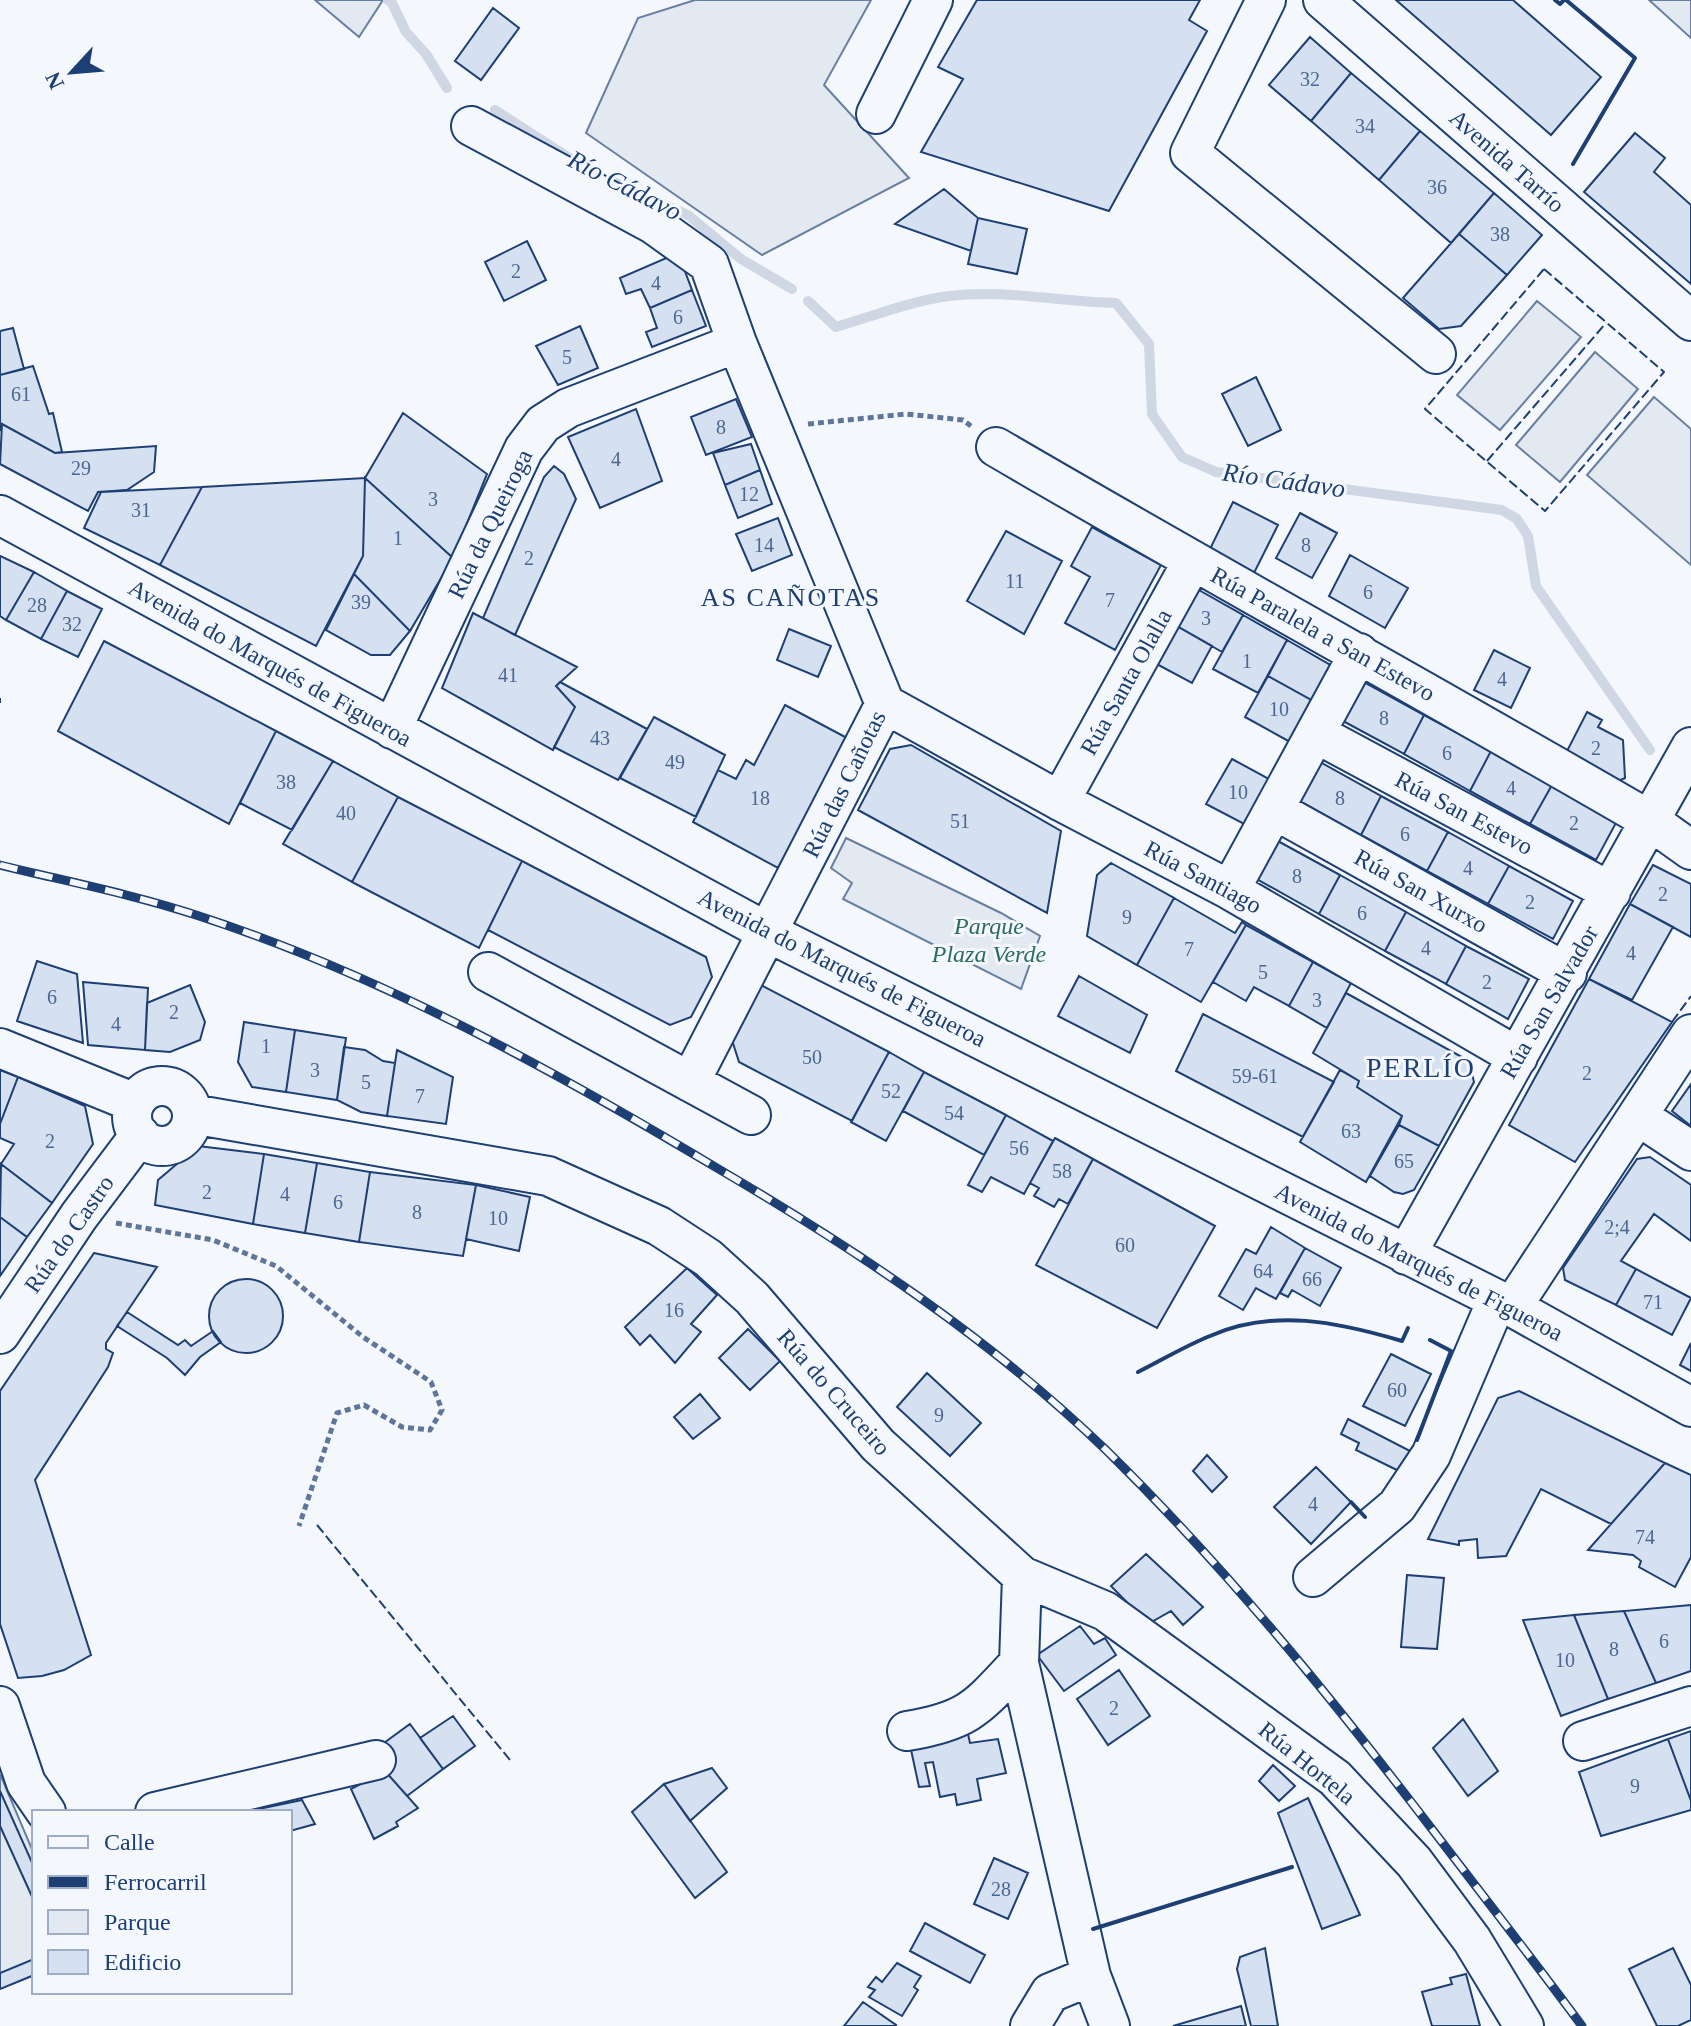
<svg xmlns="http://www.w3.org/2000/svg" width="1691" height="2026" font-family="Georgia,serif">
<rect width="100%" height="100%" fill="#f4f7fb"/>
<path fill="#e3e9f0" stroke="#687fa3" stroke-width="2" d="M315 0H383L359 37Z
M695 0H871L824 85 909 178 762 255 586 133 638 18Z
M1649 0H1691V38Z
M1537 301 1581 337 1500 430 1457 395Z
M1595 352 1638 389 1560 482 1516 445Z
M1654 397 1691 429V565L1587 475Z
M846 838 1001 913 1040 936 1021 989 843 899 852 883 831 868Z
M0 1774 34 1854V1975L0 1989Z"/>
<g fill="none" stroke-linecap="round" stroke-linejoin="round">
<path stroke="#cfd7e4" stroke-width="10" d="M388 0 392 3 406 32 426 54 447 88
M495 110 574 161
M609 180 688 215 741 259 792 289
M808 301 836 327C873 316 911 301 949 296 1005 289 1061 302 1116 303L1149 344 1152 414 1182 457 1216 472 1502 510 1517 519 1528 536 1536 586 1650 750"/>
</g>
<path fill="#d5e0f0" stroke="#1d3f73" stroke-width="2" d="M977 0H1200L1189 20 1207 31 1109 211 921 152 963 79 938 67Z
M1396 0H1513L1601 77 1551 135Z
M493 8 519 28 481 80 455 61Z
M1310 37 1351 73 1311 121 1269 85Z
M1351 73 1420 131 1379 180 1311 121Z
M1420 131 1494 193 1451 243 1379 180Z
M1635 133 1665 158 1654 172 1691 205V284L1584 192Z
M944 189 978 218 971 251 895 224Z
M1494 193 1542 235 1507 275 1459 234Z
M978 218 1027 229 1017 274 968 264Z
M1459 234 1507 275 1461 326 1439 329 1403 298Z
M527 241 546 280 504 301 485 262Z
M678 253 692 290 650 308 641 289 626 294 620 278Z
M692 290 706 326 652 347 646 332 657 328 650 308Z
M580 326 598 368 558 385 536 346Z
M13 328 24 369 0 375V331Z
M33 366 49 414 53 413 62 452 55 453 2 424 0 431V375Z
M1256 377 1281 430 1248 446 1222 394Z
M736 399 752 437 706 455 691 417Z
M636 409 662 481 600 508 568 437Z
M403 413 487 474 453 558 365 478Z
M2 424 55 453 156 446 154 472 127 490 98 492 88 511 0 464Z
M751 444 760 470 725 485 713 453Z
M554 466 564 474 576 499 515 635 483 618 544 477Z
M760 470 772 504 738 518 725 485Z
M365 478 453 558 410 631 354 574 363 556Z
M365 478 363 556 316 646 160 565 202 487Z
M202 487 160 565 84 528 101 492Z
M1233 502 1278 525 1252 577 1208 553Z
M1300 513 1337 533 1312 578 1276 558Z
M778 518 792 555 752 571 736 534Z
M1092 527 1161 565 1115 650 1065 623 1090 577 1071 566Z
M1006 531 1062 561 1024 634 967 601Z
M1350 555 1408 588 1385 628 1329 596Z
M0 556 34 572 6 620 0 616Z
M34 572 67 591 41 639 6 620Z
M354 574 410 631 390 655H371L326 630Z
M1190 585 1243 615 1222 652 1170 622Z
M67 591 102 609 78 657 41 639Z
M473 613 577 667 556 686 575 707 553 750 442 688Z
M1243 615 1287 640 1258 693 1213 669Z
M1170 622 1212 646 1192 683 1151 661Z
M789 629 831 646 818 677 777 660Z
M1287 640 1332 666 1313 701 1268 676Z
M104 641 276 731 229 824 58 731Z
M1494 650 1530 668 1511 708 1474 690Z
M1268 676 1313 701 1292 743 1245 717Z
M560 682 647 729 618 780 554 747 575 707 556 686Z
M1364 682 1424 715 1404 754 1343 721Z
M785 705 847 738 778 868 693 822 718 770 736 779 746 760 754 765Z
M1587 712 1602 720 1598 727 1623 740 1625 778 1616 782 1565 755Z
M1424 715 1491 751 1470 791 1404 754Z
M654 717 725 755 696 817 620 778Z
M276 731 333 761 292 830 240 803Z
M911 745 1061 831 1047 913 858 810 890 749Z
M1491 751 1552 785 1530 824 1470 791Z
M1232 759 1271 780 1246 825 1206 804Z
M333 761 398 797 352 882 283 844Z
M1320 762 1381 796 1361 835 1298 800Z
M1552 785 1617 821 1596 860 1530 824Z
M1381 796 1448 832 1427 871 1361 835Z
M398 797 522 861 479 948 352 882Z
M1448 832 1509 866 1488 904 1427 871Z
M1276 840 1340 875 1319 914 1255 878Z
M522 861 706 957 712 977 691 1017 670 1025 488 930Z
M1111 863 1174 898 1137 965 1087 936 1097 875Z
M1653 865 1691 884V937L1630 904Z
M1509 866 1573 901 1553 939 1488 904Z
M1340 875 1406 912 1385 951 1319 914Z
M1174 898 1235 933 1242 922 1246 925 1201 1002 1137 965Z
M1630 904 1673 927 1632 1000 1589 979Z
M1406 912 1466 946 1446 984 1385 951Z
M1246 925 1313 962 1289 1006 1254 987 1246 1001 1213 982Z
M1466 946 1529 979 1508 1019 1446 984Z
M37 961 77 974 83 1043 17 1021Z
M1313 962 1351 983 1327 1028 1289 1006Z
M1079 976 1147 1015 1130 1053 1058 1016Z
M1589 979 1672 1022 1575 1162 1509 1125Z
M83 982 148 988 145 1050 88 1045Z
M190 985 205 1022 200 1040 170 1052 145 1050 147 1003Z
M761 985 889 1052 852 1121 739 1062 732 1040Z
M1346 993 1469 1061 1474 1082 1439 1146 1399 1125 1402 1116 1357 1087 1359 1081 1313 1053Z
M1203 1014 1334 1082 1303 1137 1176 1071Z
M244 1022 295 1030 286 1092 252 1087 238 1062Z
M295 1030 346 1038 337 1100 286 1092Z
M344 1047 365 1050 383 1061 395 1063 387 1116 361 1112 337 1100Z
M397 1050 453 1077 446 1124 387 1116Z
M889 1052 924 1072 886 1141 851 1122Z
M0 1070 18 1077 0 1124Z
M1340 1070 1359 1081 1357 1087 1402 1116 1366 1182 1300 1142Z
M924 1072 1006 1115 984 1155 903 1111Z
M18 1077 85 1106 93 1144 52 1203 1 1164 14 1144 0 1138V1124Z
M1691 1084V1126L1672 1111Z
M1006 1115 1053 1141 1024 1194 991 1177 982 1192 968 1185Z
M1399 1125 1439 1146 1414 1190 1403 1194 1394 1192 1370 1176Z
M1055 1138 1093 1159 1068 1204 1059 1199 1054 1207 1034 1196 1039 1188 1030 1183Z
M198 1146 264 1154 253 1224 155 1205 158 1180Z
M264 1154 317 1163 305 1233 253 1224Z
M1650 1157 1691 1185V1241L1654 1214 1621 1261 1636 1269 1616 1305 1565 1280 1563 1268 1637 1159Z
M1093 1159 1215 1226 1157 1328 1036 1265Z
M317 1163 370 1172 359 1242 305 1233Z
M1 1164 52 1203 27 1237 0 1217Z
M370 1172 476 1185 463 1256 359 1242Z
M476 1185 530 1197 519 1251 466 1239Z
M0 1217 27 1237 0 1276Z
M1271 1227 1305 1248 1276 1299 1256 1288 1243 1310 1219 1296 1246 1249 1256 1254Z
M1305 1248 1341 1268 1320 1306 1292 1290 1288 1297 1280 1293Z
M94 1253 157 1267 106 1343V1349L113 1353 108 1367 35 1480 91 1655 64 1670 42 1676 18 1678 0 1624V1391Z
M687 1268 717 1295 691 1324 701 1332 675 1363 650 1335 640 1345 625 1327Z
M1636 1269 1691 1298 1672 1335 1616 1305Z
M209 1316a37 37 0 1 1 74 0a37 37 0 1 1-74 0Z
M127 1312 178 1345 185 1340 191 1346 213 1331 221 1342 200 1357 185 1375 167 1358 117 1326Z
M748 1329 780 1361 750 1390 719 1358Z
M1691 1343V1371L1680 1365Z
M1391 1354 1431 1374 1405 1426 1363 1406Z
M927 1373 981 1423 950 1456 897 1407Z
M1519 1391 1665 1463 1611 1524 1541 1489 1506 1556 1478 1558 1477 1539 1459 1541V1545L1428 1539 1498 1398Z
M700 1394 720 1418 693 1439 674 1417Z
M1348 1419 1412 1452 1405 1474 1356 1450 1359 1443 1341 1434Z
M1207 1455 1227 1477 1212 1492 1193 1471Z
M1665 1463 1691 1475V1557L1675 1587 1639 1567 1641 1561 1633 1555 1588 1550Z
M1316 1467 1351 1502 1311 1544 1274 1507Z
M1146 1554 1203 1607 1183 1625 1171 1611 1148 1624 1111 1586Z
M1407 1575 1444 1578 1437 1649 1401 1647Z
M1691 1605V1671L1656 1683 1624 1611Z
M1624 1611 1656 1683 1608 1699 1574 1615Z
M1574 1615 1608 1699 1561 1716 1523 1620Z
M1080 1626 1094 1644 1105 1638 1116 1655 1064 1691 1037 1655Z
M1119 1670 1150 1716 1108 1745 1077 1699Z
M453 1716 475 1746 443 1769 420 1738Z
M1463 1719 1498 1771 1468 1796 1433 1748Z
M410 1724 443 1769 407 1796 385 1771 377 1748Z
M1691 1731V1801L1668 1739Z
M968 1734 970 1743 998 1739 1006 1773 977 1779 981 1800 957 1805 955 1794 940 1797 933 1762 925 1763 930 1786 919 1787 910 1745Z
M1668 1739 1691 1801V1810L1601 1836 1579 1772Z
M1273 1765 1295 1786 1279 1801 1259 1781Z
M712 1768 727 1788 690 1821 664 1784Z
M385 1771 418 1808 396 1822 398 1826 374 1839 351 1789Z
M664 1784 727 1872 695 1898 632 1812Z
M0 1791 34 1867V1901L0 1826Z
M1308 1798 1360 1915 1322 1929 1278 1813Z
M302 1800 315 1824 290 1831V1812H244Z
M994 1858 1028 1873 1008 1919 974 1904Z
M925 1923 985 1955 970 1983 910 1951Z
M1265 1948 1278 2026H1251L1237 1969 1240 1957Z
M1673 1948 1691 1985V2020L1678 2026H1657L1629 1969Z
M34 1959V1975L0 1989V1973Z
M897 1963 921 1976 914 1987 918 1990 902 2016 869 1997 875 1990 868 1987 876 1977 882 1982Z
M1466 1974 1480 2026H1432L1422 1992 1452 1984 1450 1978Z
M863 2002 896 2025 895 2026H844Z
M1241 2006 1246 2026H1173Z"/>
<g fill="none" stroke-linecap="round" stroke-linejoin="round">
<g stroke="#1d3f73" stroke-width="42">
<path id="minor" d="M1266 0 1190 153 1436 354
M1323 0 1691 321
M876 114 933 0
M471 126 653 224 709 264 737 343 885 704 690 1082
M996 447C1213 574 1432 694 1649 820L1691 850
M0 515 769 933 1512 1307 1691 1407
M885 704 1060 801 1230 890 1518 1057
M392 729 524 449 543 424 568 408 737 343
M1317 734 1611 892
M1060 801 1192 562
M1275 810 1567 973
M1230 890 1359 653
M488 972 751 1115
M0 1048 135 1103
M132 1116a30 30 0 1 1 60 0a30 30 0 1 1-60 0Z
M192 1114 548 1176 659 1226 708 1258 752 1298 878 1445 1022 1576 1105 1611 1335 1778 1414 1862 1472 1940 1524 2026
M1638 1116 1691 1151
M1406 1255 1691 747
M1512 1307 1691 1034
M0 1334 79 1216 140 1135
M1022 1576 1019 1663 1091 1976 1110 2026
M1313 1577 1397 1506 1431 1455 1497 1300
M0 1706 26 1783 46 1812
M907 1731C969 1721 978 1707 1019 1663
M1583 1741 1691 1706
M155 1812 376 1760
M1030 2026 1050 1993 1091 1976"/>
</g>
<path stroke="#5e769c" stroke-width="5" stroke-dasharray="6 4" stroke-linecap="butt" d="M808 424 906 414 963 420 971 426
M116 1223 213 1240 276 1266 363 1337 431 1382 442 1410 430 1430 402 1427 364 1405 337 1413 299 1526"/>
<use href="#minor" stroke="#f4f7fb" stroke-width="38"/>
<g stroke="#1d3f73" stroke-width="9">
<path id="rail" d="M0 865C65 881 132 894 196 915 382 975 555 1071 722 1171 858 1251 992 1340 1106 1450 1228 1570 1331 1697 1435 1833 1484 1897 1534 1961 1582 2026"/>
</g>
<use href="#rail" stroke="#f4f7fb" stroke-width="6" stroke-dasharray="18" stroke-linecap="butt"/>
<path stroke="#1d3f73" stroke-width="2" stroke-dasharray="10 4" stroke-linecap="butt" d="M1544 269 1664 372 1545 511 1425 409Z
M1487 461 1606 323
M0 698V703
M1672 1022 1691 996
M317 1525 510 1760"/>
<path stroke="#1d3f73" stroke-width="4" d="M1555 0 1560 4 1564 0
M1566 0 1635 58 1573 164
M1138 1372C1162 1360 1185 1346 1210 1336 1273 1308 1338 1322 1402 1341L1408 1328
M1417 1440 1451 1351 1430 1340
M1351 1502 1365 1517
M1093 1929 1292 1867"/>
</g>
<g text-anchor="middle" stroke-width="6" stroke-linejoin="round" paint-order="stroke">
<g font-size="20" fill="#4b6792">
<text x="1310" y="86">32</text>
<text x="1365" y="133">34</text>
<text x="1437" y="194">36</text>
<text x="1500" y="241">38</text>
<text x="516" y="278">2</text>
<text x="656" y="290">4</text>
<text x="678" y="324">6</text>
<text x="567" y="364">5</text>
<text x="21" y="401">61</text>
<text x="721" y="434">8</text>
<text x="616" y="466">4</text>
<text x="81" y="475">29</text>
<text x="749" y="501">12</text>
<text x="433" y="506">3</text>
<text x="141" y="517">31</text>
<text x="398" y="545">1</text>
<text x="764" y="552">14</text>
<text x="1306" y="552">8</text>
<text x="529" y="565">2</text>
<text x="1015" y="588">11</text>
<text x="1368" y="599">6</text>
<text x="1110" y="607">7</text>
<text x="361" y="609">39</text>
<text x="37" y="612">28</text>
<text x="1206" y="625">3</text>
<text x="72" y="631">32</text>
<text x="1247" y="668">1</text>
<text x="508" y="682">41</text>
<text x="1502" y="686">4</text>
<text x="1279" y="716">10</text>
<text x="1384" y="725">8</text>
<text x="600" y="745">43</text>
<text x="1596" y="755">2</text>
<text x="1447" y="760">6</text>
<text x="675" y="769">49</text>
<text x="286" y="789">38</text>
<text x="1511" y="795">4</text>
<text x="1238" y="799">10</text>
<text x="760" y="805">18</text>
<text x="1340" y="805">8</text>
<text x="346" y="820">40</text>
<text x="960" y="828">51</text>
<text x="1574" y="830">2</text>
<text x="1405" y="841">6</text>
<text x="1468" y="875">4</text>
<text x="1297" y="883">8</text>
<text x="1663" y="901">2</text>
<text x="1530" y="909">2</text>
<text x="1362" y="920">6</text>
<text x="1127" y="924">9</text>
<text x="1426" y="955">4</text>
<text x="1189" y="956">7</text>
<text x="1631" y="960">4</text>
<text x="1263" y="979">5</text>
<text x="1487" y="989">2</text>
<text x="52" y="1004">6</text>
<text x="1317" y="1007">3</text>
<text x="174" y="1019">2</text>
<text x="116" y="1031">4</text>
<text x="266" y="1053">1</text>
<text x="812" y="1064">50</text>
<text x="315" y="1077">3</text>
<text x="1587" y="1080">2</text>
<text x="1255" y="1083">59-61</text>
<text x="366" y="1089">5</text>
<text x="891" y="1098">52</text>
<text x="420" y="1103">7</text>
<text x="954" y="1120">54</text>
<text x="1351" y="1138">63</text>
<text x="50" y="1148">2</text>
<text x="1019" y="1155">56</text>
<text x="1404" y="1168">65</text>
<text x="1062" y="1178">58</text>
<text x="207" y="1199">2</text>
<text x="285" y="1201">4</text>
<text x="338" y="1209">6</text>
<text x="417" y="1219">8</text>
<text x="498" y="1225">10</text>
<text x="1617" y="1234">2;4</text>
<text x="1125" y="1252">60</text>
<text x="1263" y="1278">64</text>
<text x="1312" y="1286">66</text>
<text x="1653" y="1309">71</text>
<text x="674" y="1317">16</text>
<text x="1397" y="1397">60</text>
<text x="939" y="1422">9</text>
<text x="1313" y="1511">4</text>
<text x="1645" y="1544">74</text>
<text x="1664" y="1648">6</text>
<text x="1614" y="1656">8</text>
<text x="1565" y="1667">10</text>
<text x="1114" y="1715">2</text>
<text x="1635" y="1793">9</text>
<text x="1001" y="1896">28</text>
</g>
<g font-size="24" fill="#1d3f73" stroke="#f4f7fb">
<text transform="translate(1507 161) rotate(41)" y="8">Avenida Tarrío</text>
<text transform="translate(490 524) rotate(-64)" y="8">Rúa da Queiroga</text>
<text transform="translate(1323 634) rotate(29)" y="8">Rúa Paralela a San Estevo</text>
<text transform="translate(270 663) rotate(29)" y="8">Avenida do Marqués de Figueroa</text>
<text transform="translate(1126 682) rotate(-61)" y="8">Rúa Santa Olalla</text>
<text transform="translate(844 784) rotate(-64)" y="8">Rúa das Cañotas</text>
<text transform="translate(1464 813) rotate(28)" y="8">Rúa San Estevo</text>
<text transform="translate(1203 877) rotate(28)" y="8">Rúa Santiago</text>
<text transform="translate(1421 891) rotate(29)" y="8">Rúa San Xurxo</text>
<text transform="translate(842 968) rotate(27)" y="8">Avenida do Marqués de Figueroa</text>
<text transform="translate(1549 1002) rotate(-60)" y="8">Rúa San Salvador</text>
<text transform="translate(69 1234) rotate(-55)" y="8">Rúa do Castro</text>
<text transform="translate(1419 1262) rotate(27)" y="8">Avenida do Marqués de Figueroa</text>
<text transform="translate(834 1392) rotate(49)" y="8">Rúa do Cruceiro</text>
<text transform="translate(1307 1763) rotate(39)" y="8">Rúa Hortela</text>
</g>
<g font-size="24" font-style="italic" fill="#2c6c60" stroke="#f4f7fb">
<text x="989" y="934">Parque<tspan x="989" dy="28">Plaza Verde</tspan></text>
</g>
<g font-size="26" font-style="italic" fill="#1d3f73" stroke="#f4f7fb">
<text transform="translate(625 185) rotate(27)" y="9">Río Cádavo</text>
<text transform="translate(1284 480) rotate(8)" y="9">Río Cádavo</text>
</g>
<g font-size="26" letter-spacing="2" fill="#1d3f73" stroke="#f4f7fb">
<text x="791" y="606">AS CAÑOTAS</text>
</g>
<g font-size="28" letter-spacing="2" fill="#1d3f73" stroke="#f4f7fb">
<text x="1421" y="1077">PERLÍO</text>
</g>
</g>
<rect x="32" y="1810" width="260" height="184" fill="#f4f7fb" stroke="#9eadc5" stroke-width="2"/>
<rect x="48" y="1836" width="40" height="12" fill="#f4f7fb" stroke="#9eadc5" stroke-width="2"/>
<text x="104" y="1850" font-size="24" fill="#1d3f73">Calle</text>
<rect x="48" y="1876" width="40" height="12" fill="#1d3f73" stroke="#9eadc5" stroke-width="2"/>
<text x="104" y="1890" font-size="24" fill="#1d3f73">Ferrocarril</text>
<rect x="48" y="1910" width="40" height="24" fill="#e3e9f0" stroke="#9eadc5" stroke-width="2"/>
<text x="104" y="1930" font-size="24" fill="#1d3f73">Parque</text>
<rect x="48" y="1950" width="40" height="24" fill="#d5e0f0" stroke="#9eadc5" stroke-width="2"/>
<text x="104" y="1970" font-size="24" fill="#1d3f73">Edificio</text>
<g transform="translate(72 72) rotate(244)" stroke="#f4f7fb" stroke-width="6" paint-order="stroke">
<path d="M0-6L14 30L0 20L-14 30Z" fill="#1d3f73"/>
<text y="-12" font-size="22" font-weight="bold" text-anchor="middle" fill="#1d3f73">N</text>
</g>
</svg>
